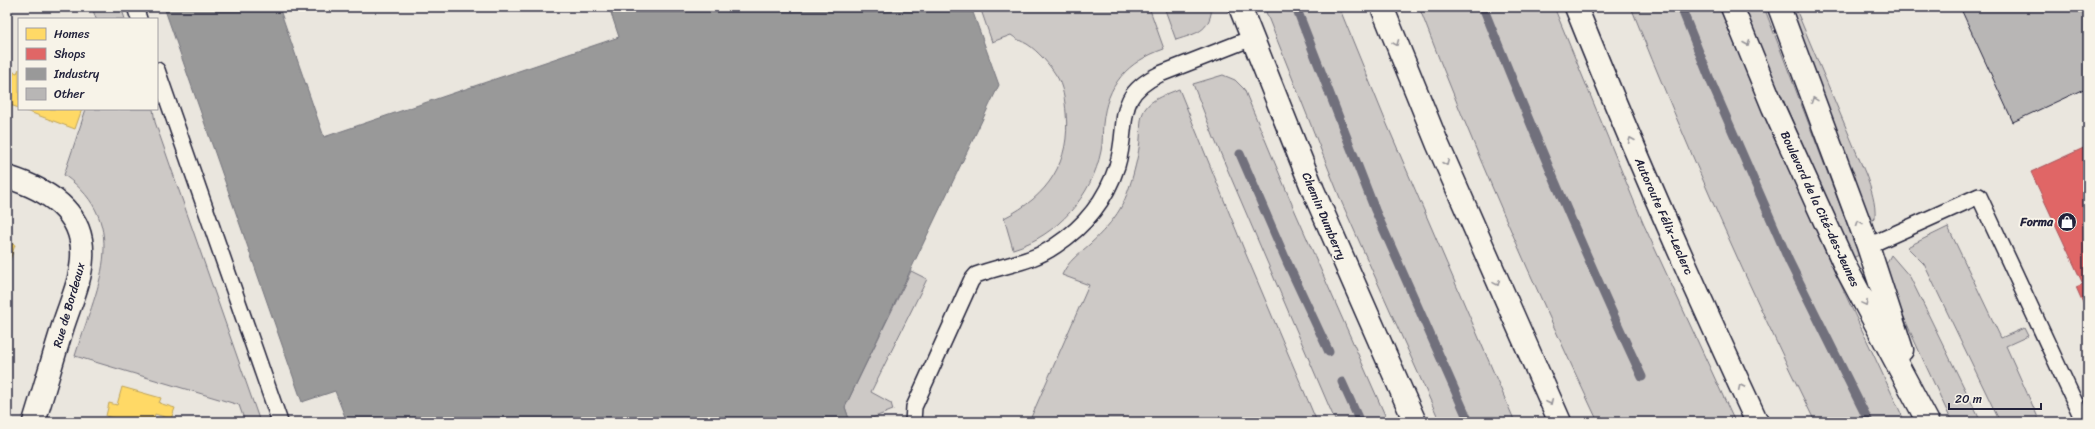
<svg xmlns="http://www.w3.org/2000/svg" width="2095" height="429" font-family="Sriracha,sans-serif">
<rect width="100%" height="100%" fill="#eae6de"/>
<filter id="ink" filterUnits="userSpaceOnUse"><feTurbulence type="fractalNoise" baseFrequency=".025" numOctaves="2"/><feDisplacementMap in="SourceGraphic" scale="8" xChannelSelector="R" yChannelSelector="G"/><feConvolveMatrix kernelMatrix="1 2 1 2 8 2 1 2 1" color-interpolation-filters="sRGB"/></filter>
<g filter="url(#ink)">
<path fill="#cdc9c6" stroke="#787680" d="M92 7H121L125 19H96Z
M980 7H1149L1164 49C1127 62 1107 84 1103 124 1102 133 1103 142 1101 151 1092 196 1057 236 1013 249L1004 218C1048 196 1071 162 1066 113 1065 101 1063 85 1056 75 1049 64 1038 51 1027 44 1021 41 1016 39 1011 35L992 42Z
M1164 7H1212V8C1209 32 1197 33 1176 40Z
M1264 7H1339L1386 122 1515 422H1440L1342 203Z
M1419 7H1554L1643 223 1735 422H1598C1534 286 1473 148 1419 7Z
M1631 7H1719L1825 251 1905 422H1815C1748 286 1687 148 1631 7Z
M1742 7H1764L1859 255 1853 258Z
M1788 7H1795L1866 175C1871 189 1876 203 1875 218L1873 220 1868 219Z
M1223 75 1235 80 1244 89 1294 209 1388 422H1336L1331 411 1214 138 1193 84Z
M1179 89 1245 252 1317 422H1029L1089 285 1062 275C1068 261 1079 254 1090 244 1101 234 1113 221 1120 209 1129 194 1139 157 1140 139 1141 128 1139 119 1145 109 1152 98 1168 94 1179 89Z
M86 109H153L155 122 260 422H245L239 405 75 356C95 291 134 225 64 175Z
M1948 227 2001 338 2024 328 2028 336 2006 346 2040 422H2000L1924 264 1907 247Z
M1891 255 1910 277 1981 422H1952L1914 340 1896 299 1885 266Z
M911 271 927 279 871 392 891 403 893 410 867 420V422H850L845 407Z"/>
<path fill="#ffd966" stroke="#bda259" d="M19 69V108L7 104V93L14 72 17 73Z
M21 109H82L75 129Z
M7 242 15 245 7 269Z
M122 387 161 398 159 403 175 408 171 419 155 414 152 422H115L116 419 106 416 109 403 117 405Z"/>
<path fill="#e06666" stroke="#a75259" d="M2088 146V314L2076 287 2083 284 2031 172Z"/>
<path fill="#999" stroke="#75757d" d="M164 7H279L324 137 619 37 609 7H971L999 85 845 407 850 422H347L335 391 302 402Z"/>
<g fill="none" stroke-linecap="round" stroke-linejoin="round">
<path stroke="#716f7b" stroke-width="9" d="M1296 7 1375 210 1469 422
M1483 7C1533 132 1585 255 1642 377
M1681 7 1711 82 1789 261 1869 422
M1240 154 1287 262 1329 352
M1342 382 1360 422"/>
</g>
<path fill="#b8b6b5" stroke="#22223b" d="M1960 7H2088V87L2013 122Z"/>
<g fill="none" stroke-linecap="round" stroke-linejoin="round">
<g stroke="#22223b" stroke-width="18">
<path id="service" d="M135 7 139 19
M157 70 280 422
M1868 246 1979 196 2084 422
M913 422 914 407 971 281 976 275C1002 265 1031 263 1055 246 1084 227 1106 200 1117 166 1130 123 1112 97 1160 74L1252 38"/>
</g>
<g stroke="#22223b" stroke-width="25">
<path id="minor" d="M7 177C46 189 85 211 82 258 81 281 70 304 63 326 53 358 44 390 34 422"/>
</g>
<g stroke="#22223b" stroke-width="25">
<path id="tertiary" d="M1240 7 1313 190 1415 422
M1732 7 1773 107 1846 268 1928 422
M1779 7 1868 246 1902 350"/>
</g>
<g stroke="#22223b" stroke-width="25">
<path id="motorway" d="M1382 7 1438 145 1560 422
M1576 7C1632 147 1693 285 1757 422"/>
</g>
<use href="#service" stroke="#f7f3e8" stroke-width="15"/>
<use href="#minor" stroke="#f7f3e8" stroke-width="22"/>
<use href="#tertiary" stroke="#f7f3e8" stroke-width="22"/>
<use href="#motorway" stroke="#f7f3e8" stroke-width="22"/>
</g>
<defs><path id="oneway-chevron" d="M-2-3.5L2.5 0L-2 3.5" fill="none" stroke-width="1.6" stroke-linecap="round" stroke-linejoin="round"/></defs>
<g stroke="#97959a">
<use href="#oneway-chevron" transform="translate(1396 43) rotate(68)"/>
<use href="#oneway-chevron" transform="translate(1747 43) rotate(67)"/>
<use href="#oneway-chevron" transform="translate(1814 100) rotate(-110)"/>
<use href="#oneway-chevron" transform="translate(1631 140) rotate(-113)"/>
<use href="#oneway-chevron" transform="translate(1446 163) rotate(67)"/>
<use href="#oneway-chevron" transform="translate(1859 223) rotate(-110)"/>
<use href="#oneway-chevron" transform="translate(1497 283) rotate(66)"/>
<use href="#oneway-chevron" transform="translate(1865 303) rotate(62)"/>
<use href="#oneway-chevron" transform="translate(1741 387) rotate(-115)"/>
<use href="#oneway-chevron" transform="translate(1550 402) rotate(65)"/>
</g>
</g>
<defs>
<g id="shop-disc" transform="scale(1)"><circle r="9.5" fill="#22223b" stroke="#f7f3e8"/><path d="M-5-2.5h2.3a2.7 3.5 0 0 1 5.4 0H5L5.5 6h-11ZM-1.5-2.5h3a1.5 2.3 0 0 0-3 0Z" fill="#fff"/></g>
</defs>
<g fill-rule="evenodd">
<use href="#shop-disc" x="2067" y="222"/>
</g>
<g text-anchor="middle" stroke-width="4" stroke-linejoin="round" paint-order="stroke">
<g font-size="12" fill="#22223b" stroke="#f7f3e8">
<text transform="translate(1820 209) rotate(65)" y="4">Boulevard de la Cité-des-Jeunes</text>
<text transform="translate(1324 216) rotate(67)" y="4">Chemin Dumberry</text>
<text transform="translate(1664 216) rotate(66)" y="4">Autoroute Félix-Leclerc</text>
<text transform="translate(69 305) rotate(-74)" y="4">Rue de Bordeaux</text>
</g>
<g font-size="12" font-weight="bold" fill="#22223b" stroke="#f7f3e8" text-anchor="end">
<text x="2053" y="226">Forma</text>
</g>
</g>
<rect width="2095" height="429" fill="none" stroke="#f7f3e8" stroke-width="24"/>
<rect x="12" y="12" width="2071" height="405" fill="none" stroke="#22223b" stroke-width="1.5" filter="url(#ink)"/>
<rect x="18" y="18" width="140" height="92" fill="#f7f3e8" stroke="#a29fa3"/>
<rect x="26" y="28" width="20" height="12" fill="#ffd966" stroke="#a29fa3"/>
<text x="54" y="38" font-size="12" fill="#22223b">Homes</text>
<rect x="26" y="48" width="20" height="12" fill="#e06666" stroke="#a29fa3"/>
<text x="54" y="58" font-size="12" fill="#22223b">Shops</text>
<rect x="26" y="68" width="20" height="12" fill="#999999" stroke="#a29fa3"/>
<text x="54" y="78" font-size="12" fill="#22223b">Industry</text>
<rect x="26" y="88" width="20" height="12" fill="#b8b6b5" stroke="#a29fa3"/>
<text x="54" y="98" font-size="12" fill="#22223b">Other</text>
<path d="M1949 403v6h92v-6" fill="none" stroke="#22223b" stroke-width="2"/>
<text x="1955" y="403" font-size="12" fill="#22223b" stroke="#f7f3e8" stroke-width="3" paint-order="stroke">20 m</text>
</svg>
